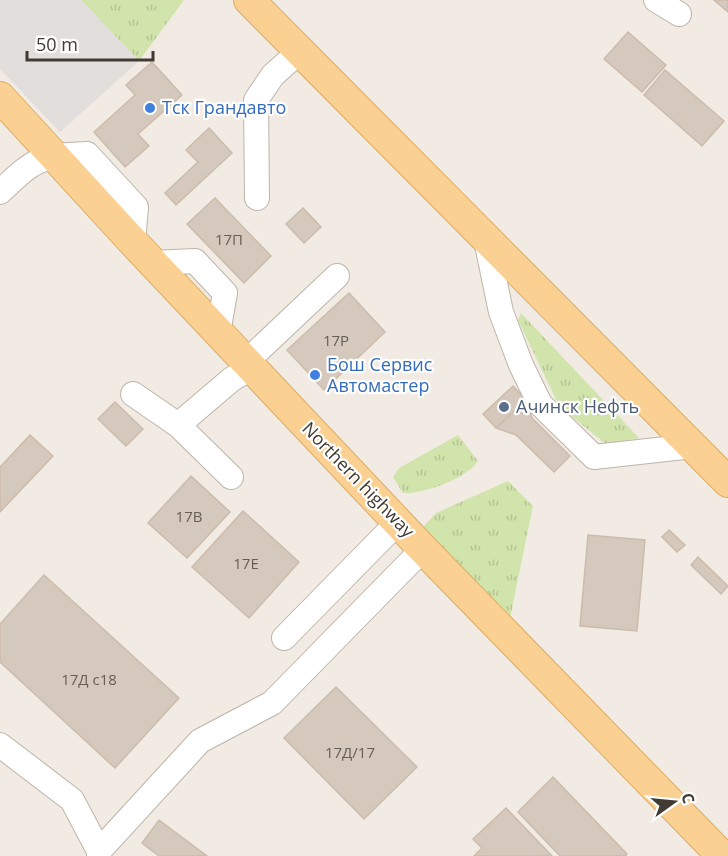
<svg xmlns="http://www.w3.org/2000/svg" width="728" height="856" font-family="'Open Sans',sans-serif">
<defs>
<pattern id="grass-tufts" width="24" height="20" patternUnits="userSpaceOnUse" patternTransform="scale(1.5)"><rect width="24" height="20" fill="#d1e4ac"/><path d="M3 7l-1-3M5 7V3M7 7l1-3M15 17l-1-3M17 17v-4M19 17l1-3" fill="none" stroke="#b5c494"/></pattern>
</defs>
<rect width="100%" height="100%" fill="#f1ebe3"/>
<path fill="url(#grass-tufts)" d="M81 0H184L139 61Z
M521 313 639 438 606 444 559 406 518 320Z
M458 435 478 461C466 479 424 494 403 493L393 477 399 468Z
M508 481 533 506 510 618 423 527 436 513Z"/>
<path fill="#e1dedb" d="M0 0H81L139 61 60 132 0 69Z"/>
<path fill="#d5c8bc" stroke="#ccbcac" stroke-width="1.5" d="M714 0H728V12Z
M628 32 666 65 642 92 604 59Z
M152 62 182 95 138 134 149 146 125 167 94 132 135 95 126 85Z
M665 70 724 121 702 146 644 95Z
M209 128 232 153 176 205 165 193 198 162 186 150Z
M215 198 271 256 244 283 187 224Z
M303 208 321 227 304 243 286 224Z
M349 293 385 332 324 390 287 350Z
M513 386 526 400 496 428 483 414Z
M526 400 532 418 570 456 554 472 516 435 496 428Z
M115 402 143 429 126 446 98 419Z
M30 435 53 456 0 512V467Z
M191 476 230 512 187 558 148 523Z
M243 511 299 562 249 618 192 567Z
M669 530 685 545 677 552 662 537Z
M588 535 645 540 637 631 580 626Z
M698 557 728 586 721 594 691 565Z
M44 575 179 698 115 768 0 662V624Z
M336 687 417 767 364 819 284 738Z
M553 777 627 854 625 856H560L518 812Z
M506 808 552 856H474L482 848 473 839Z
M159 820 207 856H159L142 843Z"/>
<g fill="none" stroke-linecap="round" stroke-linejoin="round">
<g stroke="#beb4a9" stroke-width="26">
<path id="minor" d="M656 0 679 14
M0 192C35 159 38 156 87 154L136 207 133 242
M257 198 256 100 273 75 300 51
M485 235 501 312 521 365 540 404 594 457 693 446
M152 263 195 261 225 293 218 333
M246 362 337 276
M133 394 178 425
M231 477 178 425 232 379 251 368
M284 638 398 522
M0 745 72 800 99 851V856
M99 851 200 741 272 703 423 549"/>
</g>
<g stroke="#ddac64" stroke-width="32">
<path id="major" d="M249 0 728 482
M0 97 133 242 423 549 722 856"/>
</g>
<use href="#minor" stroke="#fff" stroke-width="24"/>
<use href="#major" stroke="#fad193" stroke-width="30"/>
</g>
<g fill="#3f7fe0" stroke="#fff" stroke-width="2">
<circle cx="150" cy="108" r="6"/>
<circle cx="315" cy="375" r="6"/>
</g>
<circle fill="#5c6f8a" stroke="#fff" stroke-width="2" cx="504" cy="407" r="6"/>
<g text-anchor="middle" stroke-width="4.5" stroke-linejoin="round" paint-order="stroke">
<g font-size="15" fill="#675e55">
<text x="229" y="245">17П</text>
<text x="336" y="346">17Р</text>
<text x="189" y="522">17В</text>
<text x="246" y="569">17Е</text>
<text x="89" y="685">17Д с18</text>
<text x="350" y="758">17Д/17</text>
</g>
<g font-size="18" fill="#366cbe" stroke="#fff" text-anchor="start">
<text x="162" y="114">Тск Грандавто</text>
<text x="327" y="371">Бош Сервис<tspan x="327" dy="21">Автомастер</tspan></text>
</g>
<g font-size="18" fill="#4e5e75" stroke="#fff" text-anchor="start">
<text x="516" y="413">Ачинск Нефть</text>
</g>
<g font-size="18" fill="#423b33" stroke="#fff">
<text transform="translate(358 480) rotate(46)" y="6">Northern highway</text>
</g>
</g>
<g transform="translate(674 802) rotate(75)" stroke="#ffffff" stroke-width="4.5" paint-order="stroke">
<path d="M0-4.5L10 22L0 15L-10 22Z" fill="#423b33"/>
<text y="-9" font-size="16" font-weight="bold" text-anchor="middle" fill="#423b33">С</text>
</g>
<path d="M27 51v9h126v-9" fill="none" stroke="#423b33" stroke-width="3"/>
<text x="36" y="51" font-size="18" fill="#423b33" stroke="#ffffff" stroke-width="4.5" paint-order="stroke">50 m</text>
</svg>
